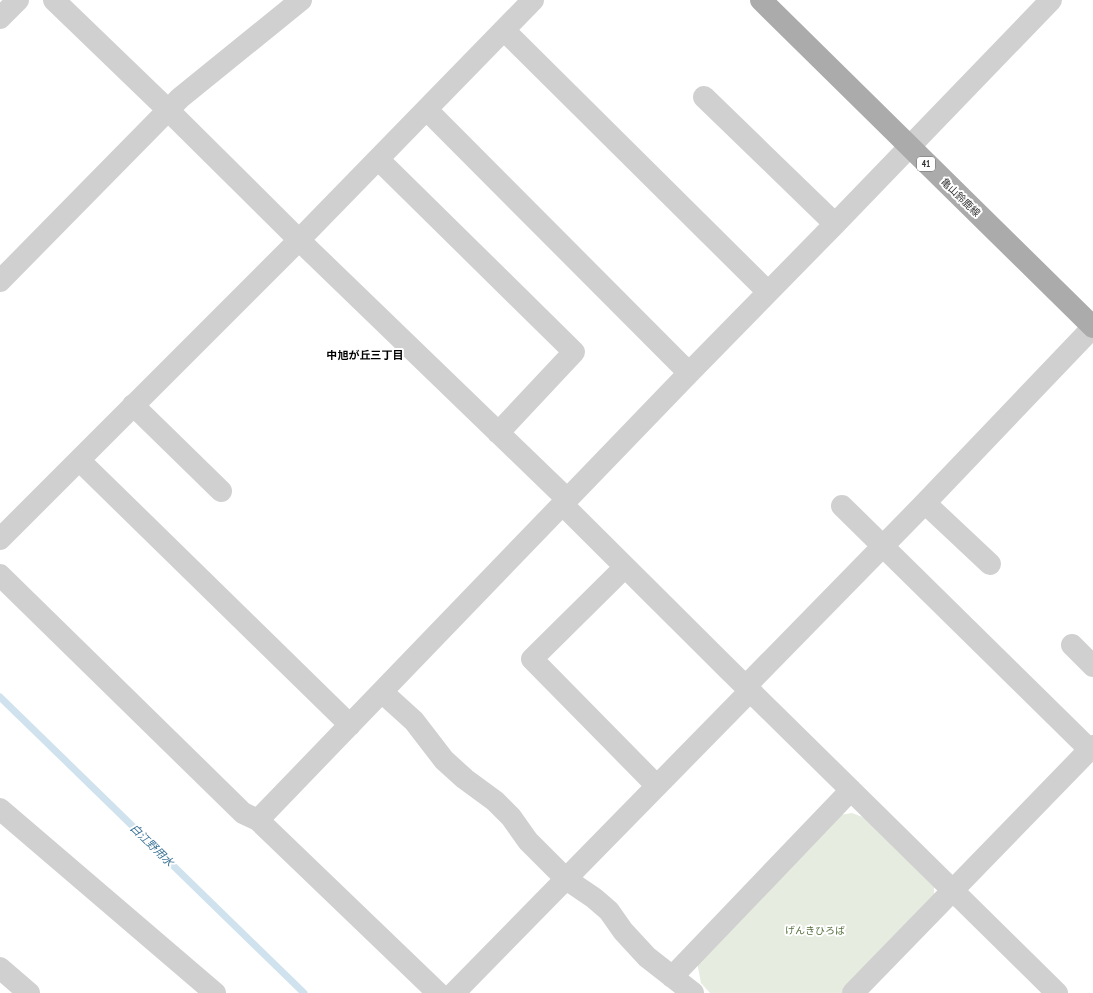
<svg xmlns="http://www.w3.org/2000/svg" width="1093" height="993" font-family="'PT Sans Narrow','Noto Sans JP',sans-serif">
<rect width="100%" height="100%" fill="#fff"/>
<path fill="#e6ecdf" d="M852 813 865 818 934 887V897L842 993H710L701 983 697 962 840 815Z"/>
<g fill="none" stroke-linecap="round" stroke-linejoin="round">
<path stroke="#cfe2ee" stroke-width="7" d="M0 697 304 993"/>
<path stroke="#d0d0d0" stroke-width="22" d="M54 0 168 110 299 240 567 499
M0 18 18 0
M504 30 768 292
M704 97 835 224
M427 110 689 373
M378 159 574 352 498 433
M0 281 180 98 301 0
M133 405 221 491
M79 460 350 725
M925 503 990 564
M562 504C726 668 892 831 1057 993
M842 506 1090 750
M0 539 299 240 533 0
M625 567 532 659 657 786
M0 575 243 813 258 820 438 993
M1072 645 1093 666
M745 687 925 503 1093 327
M382 692 414 721 444 760 465 779 495 801 511 817 528 841 566 879 594 898 609 911 623 931 647 957 693 993
M0 809 215 993
M258 820 689 373 835 224 1051 0
M0 968 29 993
M672 977 851 790
M454 993 750 691
M853 993 1093 746"/>
<path stroke="#ababab" stroke-width="22" d="M761 0 1093 327"/>
</g>
<g text-anchor="middle" stroke-width="4" stroke-linejoin="round" paint-order="stroke">
<rect fill="#fff" stroke="#707070" stroke-width="1" x="917" y="157" width="18" height="14" rx="3"/>
<g font-size="9" font-weight="bold" fill="#333">
<text x="926" y="167">41</text>
</g>
<g font-size="10" fill="#333" stroke="#fff">
<text transform="translate(961 197) rotate(44)" y="4">亀山鈴鹿線</text>
</g>
<g font-size="10" fill="#56703f" stroke="#fff">
<text x="815" y="934">げんきひろば</text>
</g>
<g font-size="11" font-weight="bold" fill="#000" stroke="#fff">
<text x="365" y="359">中旭が丘三丁目</text>
</g>
<g font-size="11" font-style="italic" fill="#3f7597" stroke="#fff">
<text transform="translate(152 845) rotate(44)" y="4">白江野用水</text>
</g>
</g>
</svg>
